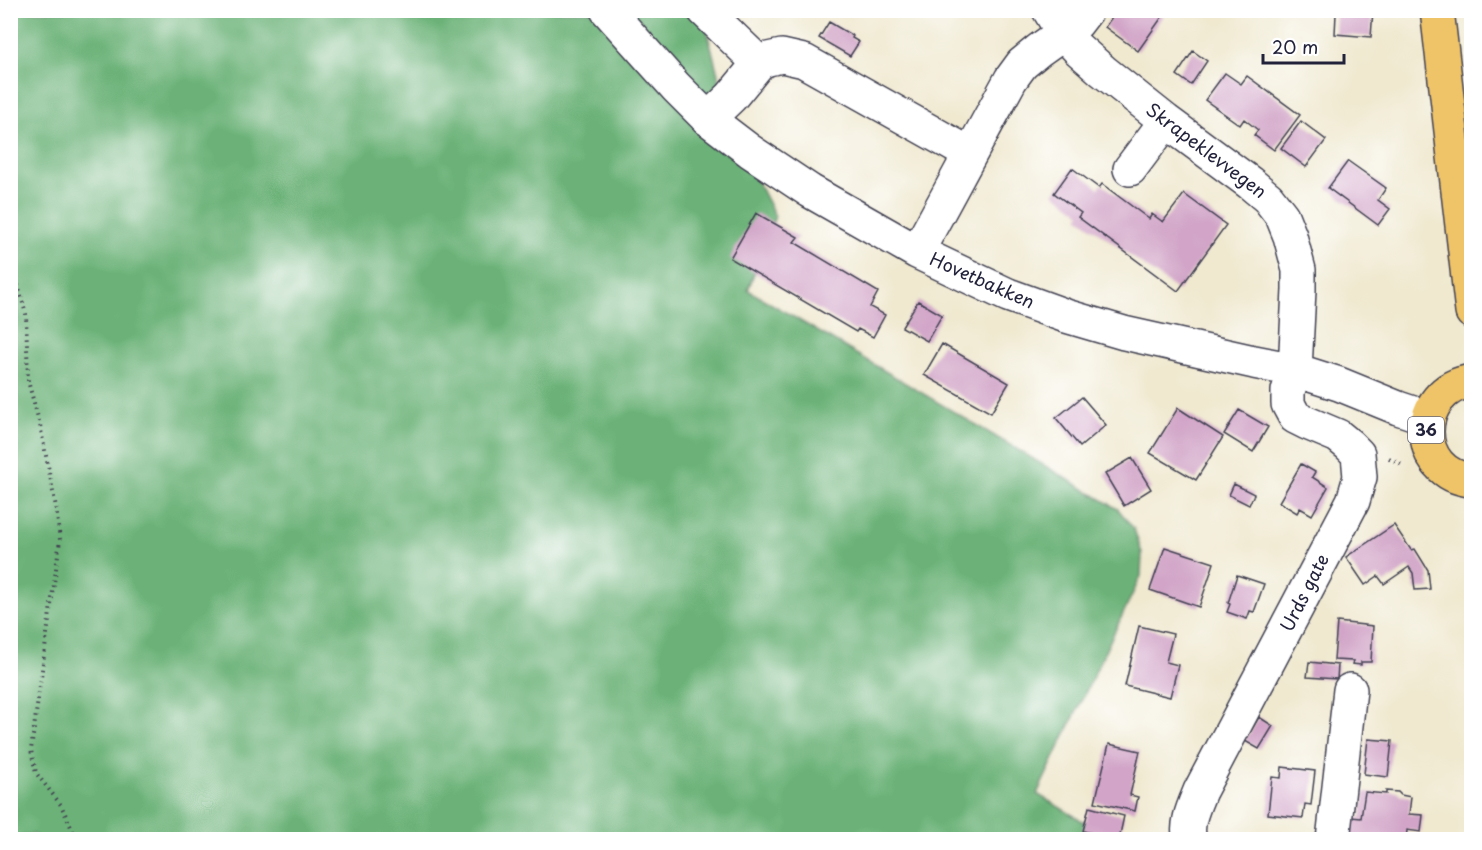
<svg xmlns="http://www.w3.org/2000/svg" width="1482" height="850" font-family="'Playpen Sans',sans-serif">
<rect width="100%" height="100%" fill="#fff"/>
<filter id="ink" filterUnits="userSpaceOnUse"><feTurbulence type="fractalNoise" baseFrequency=".0167" numOctaves="2"/><feDisplacementMap in="SourceGraphic" scale="12" xChannelSelector="R" yChannelSelector="G"/><feConvolveMatrix kernelMatrix="1 2 1 2 8 2 1 2 1" color-interpolation-filters="sRGB"/></filter>
<filter id="wash" filterUnits="userSpaceOnUse"><feTurbulence type="fractalNoise" baseFrequency=".008" numOctaves="4" result="noise"/><feDisplacementMap in="SourceGraphic" scale="24" xChannelSelector="R" yChannelSelector="G"/><feGaussianBlur stdDeviation="1.35" result="paint"/><feColorMatrix in="noise" values="0 0 0 0 0 0 0 0 0 0 0 0 0 0 0 0 0 1.4 0 .05"/><feComposite in="paint" operator="in"/></filter>
<g filter="url(#wash)">
<rect width="100%" height="100%" fill="#f0e9d0"/>
<path fill="#6cb278" stroke="#476a5a" stroke-width="1.5" d="M10 11H707L705 21 732 133 775 216 748 290 1118 509 1134 529 1142 553 1141 576 1037 794 1113 839 42 840 33 834 11 839Z"/>
<g id="blocks">
<path fill="#d2a5c8" d="M1110 10H1167L1138 51 1105 27 1114 14Z
M1318 10H1373L1371 37 1335 34 1336 14 1317 13Z
M829 22 853 36 852 38 859 42 850 56 819 38Z
M1193 51 1207 61 1191 85 1177 75Z
M1225 73 1241 84 1247 76 1300 115 1274 150 1254 135 1258 130 1244 119 1240 125 1205 100Z
M1301 121 1326 140 1306 167 1281 148Z
M1348 161 1386 188 1378 200 1390 209 1378 225 1328 188Z
M1072 168 1099 188 1102 184 1149 219 1152 214 1163 222 1184 194 1226 225 1178 291 1078 217 1081 213 1054 193Z
M756 213 798 237 794 242 878 292 870 307 885 315 873 337 858 329 856 332 730 258Z
M918 301 942 315 927 341 902 327Z
M942 344 1009 383 991 413 924 375Z
M1082 397 1106 425 1080 447 1056 418Z
M1178 408 1223 437 1196 480 1150 453Z
M1239 410 1268 427 1253 452 1224 434Z
M1132 458 1151 489 1124 506 1105 474Z
M1301 464 1315 472 1312 477 1328 487 1312 515 1300 508 1297 513 1279 502Z
M1234 484 1254 494 1249 505 1229 495Z
M1394 525 1411 550 1415 549 1428 570 1430 589 1415 590 1413 573 1409 567 1384 584 1378 576 1365 585 1346 557Z
M1165 547 1214 563 1199 607 1150 590Z
M1237 575 1264 584 1254 612 1250 611 1247 619 1227 612 1230 604 1228 603Z
M1337 622 1373 626 1371 662H1361V665L1352 664 1353 661 1334 660Z
M1139 626 1173 634 1166 662 1178 665 1170 697 1125 686Z
M1309 662 1338 665 1337 679 1307 677Z
M1259 717 1273 726 1259 749 1245 741Z
M1368 739 1392 741 1388 777 1364 774Z
M1109 744 1140 751 1130 795 1138 797 1135 811 1095 802Z
M1282 767 1315 771 1311 805 1305 804 1303 818 1268 814 1272 777 1281 778Z
M1386 791 1398 792 1401 795 1411 797 1409 814 1423 815 1421 832 1407 830 1406 840H1348L1351 817 1361 818 1365 792 1386 794Z
M1089 807 1124 816 1119 839 1083 831Z"/>
</g>
</g>
<g filter="url(#ink)">
<use href="#blocks" fill-opacity="0" stroke="#414051" stroke-width="1.5"/>
<g fill="none" stroke-linecap="round" stroke-linejoin="round">
<g stroke="#414051" stroke-width="36">
<path id="minor" d="M607 10 676 87 708 119 750 151 810 191 917 252 1008 295 1066 316 1124 333 1254 362 1295 370 1339 384 1398 408 1428 418
M704 10 759 63
M1049 10 1063 33 1078 49 1103 71 1166 121 1250 183 1268 198 1282 216 1290 236 1299 270V290L1295 370 1288 391V404L1295 417 1307 423 1338 436 1349 445 1358 454 1360 477 1353 501 1200 791C1194 806 1185 824 1190 840
M708 119 731 97 759 63 768 59 782 56 804 61 970 154
M1130 169 1166 121
M917 252 1011 79 1022 64 1039 50 1077 23 1087 10
M1333 840 1350 690"/>
</g>
<g stroke="#414051" stroke-width="36">
<path id="highway" d="M1437 10 1472 312
M1472 381C1412 389 1412 475 1472 480"/>
</g>
<path stroke="#414051" stroke-width="4" stroke-dasharray="1.5 4.5" stroke-linecap="butt" d="M1470 10 1472 20
M10 262 13 267 26 314 28 381 40 425 56 507 60 540 31 750 36 773 61 805 77 840
M1389 458 1404 466"/>
<use href="#minor" stroke="#fff" stroke-width="33"/>
<use href="#highway" stroke="#efc469" stroke-width="33"/>
</g>
</g>
<g text-anchor="middle" stroke-width="6" stroke-linejoin="round" paint-order="stroke">
<rect fill="#fff" stroke="#646476" stroke-width="1.5" x="1408" y="417" width="36" height="26" rx="4.5"/>
<g font-size="16" font-weight="bold" fill="#22223b">
<text x="1426" y="436">36</text>
</g>
<g font-size="18" fill="#22223b" stroke="#fff">
<text transform="translate(1206 151) rotate(37)" y="6">Skrapeklevvegen</text>
<text transform="translate(982 281) rotate(24)" y="6">Hovetbakken</text>
<text transform="translate(1305 593) rotate(-63)" y="6">Urds gate</text>
</g>
</g>
<rect width="1482" height="850" fill="none" stroke="#fff" stroke-width="36"/>
<path d="M1263 54v9h81v-9" fill="none" stroke="#22223b" stroke-width="3"/>
<text x="1272" y="54" font-size="18" fill="#22223b" stroke="#ffffff" stroke-width="4.5" paint-order="stroke">20 m</text>
</svg>
